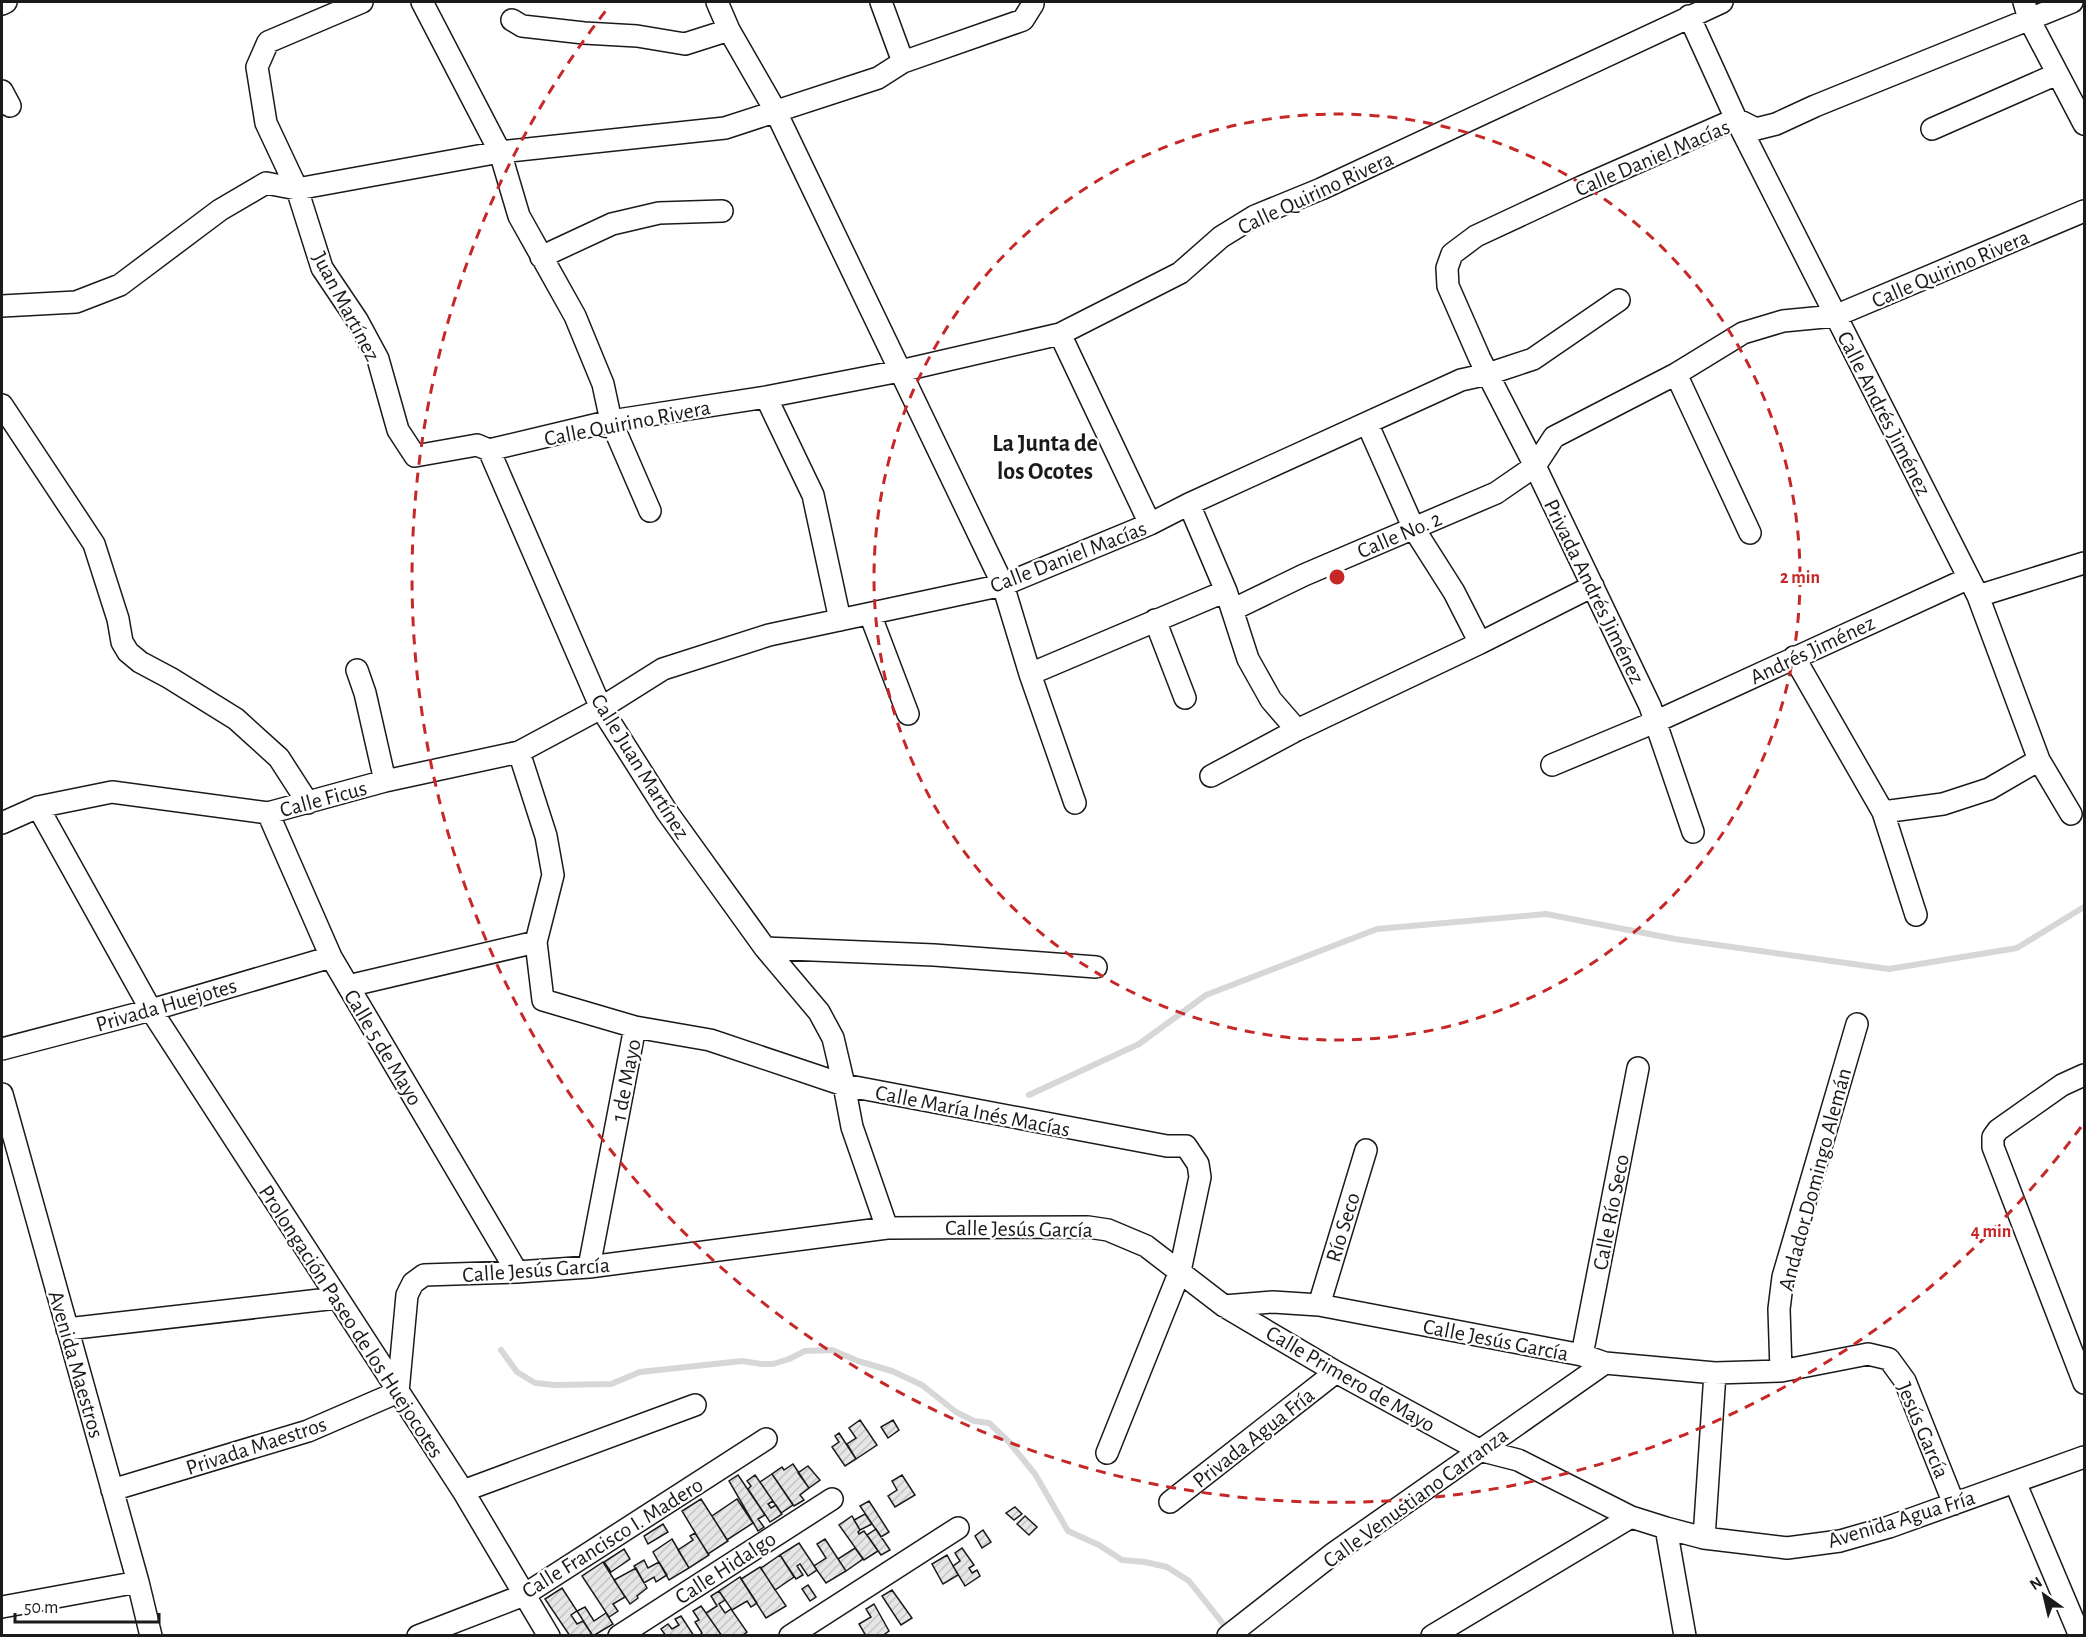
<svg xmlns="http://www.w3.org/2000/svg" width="2086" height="1637" font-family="'Alegreya Sans',sans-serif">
<defs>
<pattern id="building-hatch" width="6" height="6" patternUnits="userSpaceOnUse" patternTransform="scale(1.5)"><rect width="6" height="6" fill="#e6e6e6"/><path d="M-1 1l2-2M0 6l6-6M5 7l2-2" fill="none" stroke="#c5c5c5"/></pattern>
</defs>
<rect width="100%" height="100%" fill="#fff"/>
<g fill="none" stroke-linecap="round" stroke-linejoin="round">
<path stroke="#d7d7d7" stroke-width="6" d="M1029 1095 1139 1044 1206 995 1377 929 1546 914 1675 939 1889 969 2017 948 2084 907
M501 1350 517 1372 535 1383 555 1385 611 1384 640 1372 742 1361 761 1364H773L789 1359 805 1351 832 1350 858 1361 892 1371 922 1385 956 1412 974 1421 989 1423 1008 1441 1035 1474 1068 1531 1099 1545 1122 1560 1145 1562 1167 1567 1189 1581 1229 1631"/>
</g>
<path fill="url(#building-hatch)" stroke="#1a1a1a" stroke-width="1.5" d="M860 1420 877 1445 856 1459 847 1444 856 1438 849 1428Z
M893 1420 899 1430 888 1438 881 1427Z
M839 1433 856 1459 845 1466 832 1447 839 1442 835 1436Z
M793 1464 809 1488 800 1495 804 1500 794 1506 772 1474 782 1467 784 1470Z
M808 1466 820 1480 809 1488 798 1473Z
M772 1474 793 1505 781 1513 760 1482Z
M738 1475 765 1515 758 1519 764 1527 758 1531 729 1481Z
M755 1475 773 1501 768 1504 771 1508 776 1505 782 1514 770 1522 748 1489 751 1486 747 1481Z
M902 1475 915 1495 895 1507 888 1496 897 1490 892 1481Z
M701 1499 728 1541 708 1554 682 1511Z
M737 1499 753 1523 727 1540 712 1516Z
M869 1501 889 1532 881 1537 860 1506Z
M1015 1507 1022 1514 1014 1520 1006 1513Z
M865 1514 872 1524 860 1530 854 1520Z
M852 1516 860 1530 858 1532 859 1534 864 1531 878 1551 864 1560 839 1525Z
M1025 1516 1037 1527 1029 1535 1017 1524Z
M663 1524 668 1532 648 1544 644 1536Z
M876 1529 890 1550 881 1555 867 1535Z
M983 1530 991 1542 982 1548 975 1536Z
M695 1533 709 1555 689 1568 678 1550 693 1540 690 1536Z
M672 1539 689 1568 669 1580 653 1552Z
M825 1539 846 1571 826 1583 814 1566 826 1558 817 1544Z
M799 1543 817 1570 808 1576 800 1564 797 1566 803 1575 796 1579 780 1555Z
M855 1548 863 1559 846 1571 838 1559Z
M962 1548 974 1565 969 1568 972 1573 977 1570 980 1576 965 1586 953 1566 960 1561 955 1553Z
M624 1549 630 1559 611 1572 604 1562Z
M780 1555 794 1577 775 1590 761 1568Z
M947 1555 958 1575 943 1584 932 1564Z
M644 1560 648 1568 659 1562 667 1575 656 1582 654 1577 644 1583 634 1566Z
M603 1562 625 1597 613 1604 618 1611 609 1617 582 1576Z
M760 1567 786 1606 766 1618 741 1579Z
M636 1568 647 1588 637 1596 638 1598 630 1604 614 1580Z
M740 1577 757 1603 751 1607 747 1601 732 1610 719 1591Z
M808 1585 816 1597 810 1601 802 1589Z
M562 1588 577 1611 571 1615 577 1624 583 1621 593 1636H570L545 1599Z
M892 1590 912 1618 901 1625 882 1596Z
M719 1591 725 1600 719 1604 725 1613 731 1609 747 1632 742 1636H722L706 1613 717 1606 711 1596Z
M874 1604 889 1631 882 1636H866L859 1624 871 1617 866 1609Z
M701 1606 706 1613 722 1636H699L702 1633 695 1622 699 1620 693 1611Z
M585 1607 594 1621 606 1613 613 1624 593 1636 577 1611Z
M681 1616 694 1636H666L661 1629 668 1624 672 1629 679 1625 675 1619Z"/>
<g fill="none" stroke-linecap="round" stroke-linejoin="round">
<g stroke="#1a1a1a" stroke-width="24">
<path id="minor" d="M362 2 268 42 257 67 266 123 297 189 322 268 357 320 378 359 398 430 415 456 477 445 489 450 601 708 667 812 765 948 819 1012 833 1038 844 1085 852 1127 887 1228
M422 2 500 152 519 216 575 316 603 384 611 421 650 511
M717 2 729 30 775 110 1003 585 1030 674 1075 803
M881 2 903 62
M2024 2 2029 19 2084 124
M2 4 6 2
M1689 16 1736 119 1978 596 2039 760 2071 814
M512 20 522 26 584 33 637 36 685 44 729 30
M2 91 10 106
M1932 129 2057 74
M541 257 612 224 659 213 722 211
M2 306 76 302 120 285 220 210 266 183 297 189 500 152 725 128 878 78 903 62 1023 20 1033 4V2
M1060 334 1150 524
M1676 374 1750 533
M766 397 813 495 840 620
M2 405 94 544 118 619 122 642 128 652 140 662 170 678 236 719 279 758 308 803
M1367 423 1414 529 1454 592 1480 643
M489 450 611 421 766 397 900 371 1060 334 1180 273 1221 237 1255 216 1321 189 1722 2
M1189 504 1226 591 1248 659 1271 700 1297 730
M1978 596 2084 563
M1232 610 1304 575 1496 493 1535 466 1554 437 1676 374 1743 333 1783 321 1835 316 2084 211
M870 614 908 714
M1155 620 1185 698
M1794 657 1883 812 1916 915
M357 670 365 693 385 781
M1030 674 1226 591
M519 752 546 836 553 875 536 942 543 1000 635 1027 710 1040 844 1085 1167 1146H1186L1198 1164 1200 1177 1180 1271 1107 1453
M1552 765 1655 722 1969 578
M1211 776 1297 730 1480 643 1593 586
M38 807 151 1010 463 1491 549 1636
M1883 812 1943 804 1989 789 2039 760
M268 813 331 957 517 1272
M2 823 38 807 112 792 268 813 385 781 519 752 601 708 663 669 769 635 1003 585 1150 524 1189 504 1461 380 1488 374 1533 359 1619 300
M1693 832 1650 706 1535 466 1480 359 1448 286 1447 268 1452 254 1476 236 1581 187 1736 119 1756 129 1776 124 1815 106 2072 2
M765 948 934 955 1096 967
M348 986 536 942
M2 1049 151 1010 331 957
M2084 1075 2062 1085 1998 1130 1993 1137V1147L2084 1383
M2 1094 138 1582 151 1636
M589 1267 635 1027
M1319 1305 1366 1150
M1224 1306 1273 1302 1319 1305 1582 1355 1605 1363 1715 1373 1781 1371 1868 1354 1889 1359 1905 1381 1954 1504
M67 1329 337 1298
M1582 1355 1638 1068
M1781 1371 1779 1309 1783 1277 1857 1024
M2015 1482 2080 1636
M112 1490 308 1431 398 1392 407 1295 413 1283 424 1275 517 1272 589 1267 887 1228 1088 1227 1108 1230 1146 1246 1224 1306 1336 1372 1479 1450 1518 1460 1631 1517 1666 1528 1704 1538 1787 1548 1840 1541 1889 1527 2084 1457
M463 1491 695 1405
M1170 1502 1336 1372
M1666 1528 1685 1636
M1704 1538 1715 1373
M2 1607 138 1582
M418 1636 524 1595 766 1439
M619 1636 832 1499
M790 1636 958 1528
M1228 1636 1334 1553 1605 1363
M1432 1636 1631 1517"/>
</g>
<use href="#minor" stroke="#fff" stroke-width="21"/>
</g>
<g fill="none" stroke="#c62828" stroke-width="3" stroke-dasharray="10 8">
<circle cx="1337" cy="577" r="463"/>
<path d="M2081 1127A925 925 0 1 1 608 8"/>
</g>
<g text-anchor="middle" stroke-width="4.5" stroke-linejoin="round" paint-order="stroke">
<g font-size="22" fill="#1a1a1a" stroke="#fff">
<text transform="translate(1652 157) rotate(-23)" y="8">Calle Daniel Macías</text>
<text transform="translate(1315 192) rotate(-25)" y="8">Calle Quirino Rivera</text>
<text transform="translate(1950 268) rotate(-23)" y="8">Calle Quirino Rivera</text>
<text transform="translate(347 306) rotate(62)" y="8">Juan Martínez</text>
<text transform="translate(1885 413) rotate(63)" y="8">Calle Andrés Jiménez</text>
<text transform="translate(627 422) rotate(-11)" y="8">Calle Quirino Rivera</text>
<text transform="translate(1399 534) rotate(-23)" y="8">Calle No. 2</text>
<text transform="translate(1068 556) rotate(-21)" y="8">Calle Daniel Macías</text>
<text transform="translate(1595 591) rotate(64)" y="8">Privada Andrés Jiménez</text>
<text transform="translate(1812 649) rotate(-25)" y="8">Andrés Jiménez</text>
<text transform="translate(641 766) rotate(58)" y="8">Calle Juan Martínez</text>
<text transform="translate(323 798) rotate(-15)" y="8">Calle Ficus</text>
<text transform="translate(166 1004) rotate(-16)" y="8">Privada Huejotes</text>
<text transform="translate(384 1047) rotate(59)" y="8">Calle 5 de Mayo</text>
<text transform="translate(625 1080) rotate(-79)" y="8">1 de Mayo</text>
<text transform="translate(973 1110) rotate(11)" y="8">Calle María Inés Macías</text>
<text transform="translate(1814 1179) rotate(-75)" y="8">Andador Domingo Alemán</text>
<text transform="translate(1610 1212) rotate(-79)" y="8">Calle Río Seco</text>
<text transform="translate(1342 1227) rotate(-73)" y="8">Río Seco</text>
<text transform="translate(1019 1228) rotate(1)" y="8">Calle Jesús García</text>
<text transform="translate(536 1269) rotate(-4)" y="8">Calle Jesús García</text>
<text transform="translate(352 1321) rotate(57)" y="8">Prolongación Paseo de los Huejocotes</text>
<text transform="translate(1496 1339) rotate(11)" y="8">Calle Jesús García</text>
<text transform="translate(77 1364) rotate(74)" y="8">Avenida Maestros</text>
<text transform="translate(1351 1378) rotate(30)" y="8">Calle Primero de Mayo</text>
<text transform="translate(1924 1430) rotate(67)" y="8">Jesús García</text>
<text transform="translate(1253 1437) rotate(-38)" y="8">Privada Agua Fría</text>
<text transform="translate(256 1445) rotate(-18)" y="8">Privada Maestros</text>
<text transform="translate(1415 1497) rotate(-36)" y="8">Calle Venustiano Carranza</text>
<text transform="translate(1901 1518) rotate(-17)" y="8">Avenida Agua Fría</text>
<text transform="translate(612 1537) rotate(-32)" y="8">Calle Francisco I. Madero</text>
<text transform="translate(725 1567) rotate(-33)" y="8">Calle Hidalgo</text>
</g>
<g font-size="24" font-weight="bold" fill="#1a1a1a" stroke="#fff">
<text x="1045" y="451">La Junta de<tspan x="1045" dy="28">los Ocotes</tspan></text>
</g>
</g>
<circle cx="1337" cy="577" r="9" fill="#c62828" stroke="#fff" stroke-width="3"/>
<g font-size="18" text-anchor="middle" font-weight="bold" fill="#c62828" stroke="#fff" stroke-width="4.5" stroke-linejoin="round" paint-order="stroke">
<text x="1800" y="583">2 min</text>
<text x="1991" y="1237">4 min</text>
</g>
<rect width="2086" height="1637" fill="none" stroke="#1a1a1a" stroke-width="6"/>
<g transform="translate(2044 1595) rotate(326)" stroke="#ffffff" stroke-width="4.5" paint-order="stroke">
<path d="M0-4.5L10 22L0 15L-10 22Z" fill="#1a1a1a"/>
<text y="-9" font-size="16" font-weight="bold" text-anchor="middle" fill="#1a1a1a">N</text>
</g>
<path d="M15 1613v9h144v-9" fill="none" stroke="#1a1a1a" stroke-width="3"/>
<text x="24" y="1613" font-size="18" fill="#1a1a1a" stroke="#ffffff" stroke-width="4.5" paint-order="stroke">50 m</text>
</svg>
